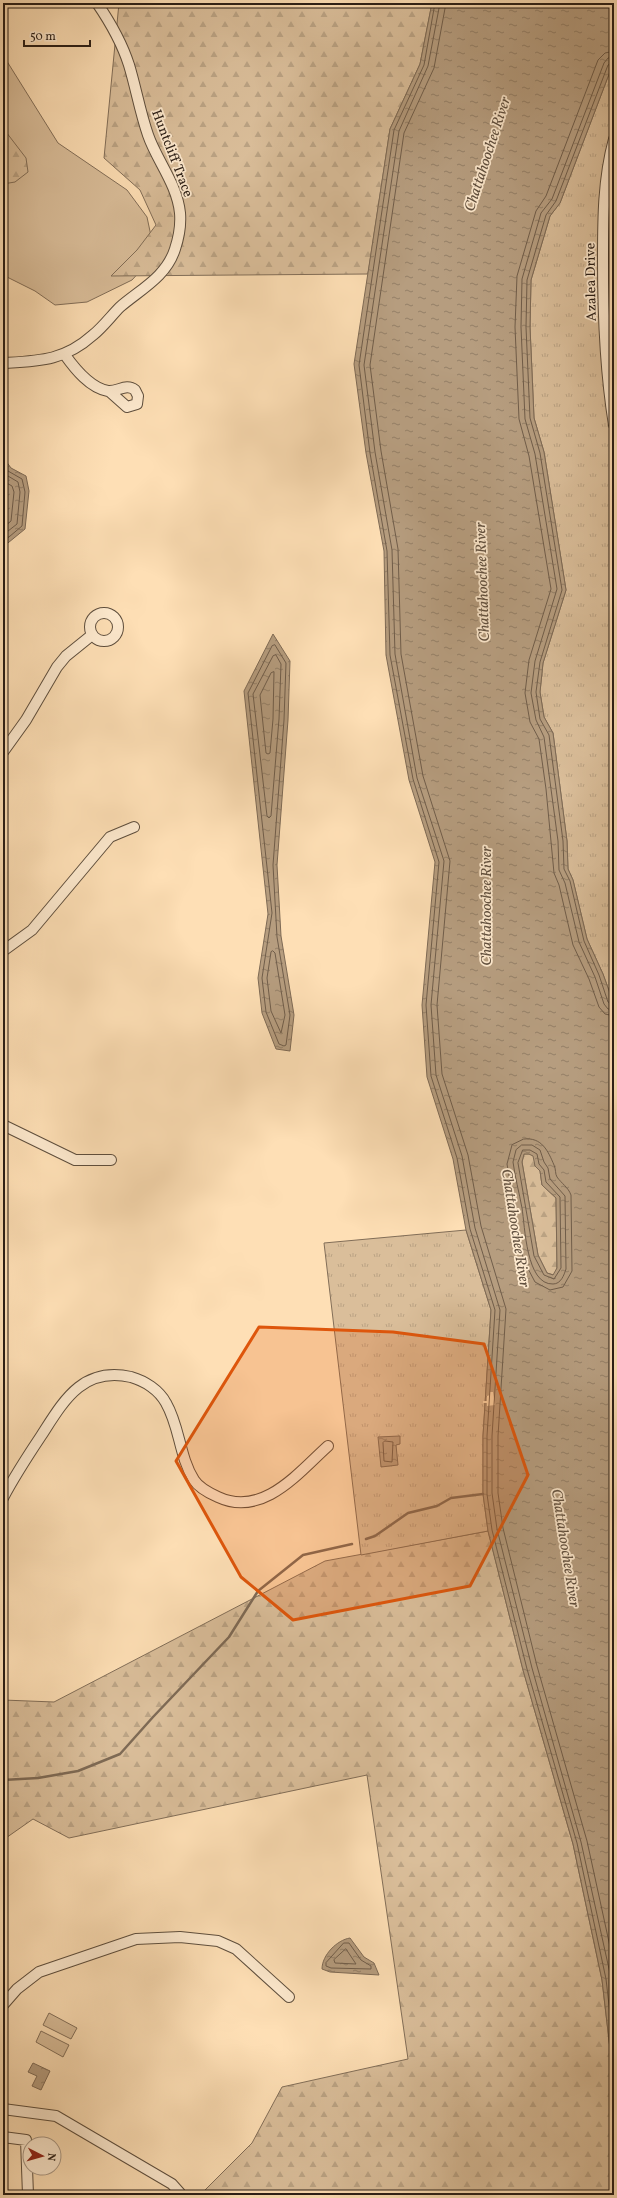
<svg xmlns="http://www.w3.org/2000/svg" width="617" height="2198" font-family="Vollkorn,serif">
<defs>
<pattern id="forest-firs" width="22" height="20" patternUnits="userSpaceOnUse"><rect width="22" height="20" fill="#dabe9a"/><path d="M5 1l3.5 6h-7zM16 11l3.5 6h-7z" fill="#bba384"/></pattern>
<pattern id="park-tufts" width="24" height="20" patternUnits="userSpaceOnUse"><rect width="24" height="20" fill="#dabe9a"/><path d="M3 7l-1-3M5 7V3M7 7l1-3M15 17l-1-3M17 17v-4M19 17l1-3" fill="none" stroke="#bba384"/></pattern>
<pattern id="water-ripples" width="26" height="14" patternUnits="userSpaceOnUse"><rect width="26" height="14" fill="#b69d7f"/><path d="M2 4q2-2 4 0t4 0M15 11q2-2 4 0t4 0" fill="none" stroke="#947f67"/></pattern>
</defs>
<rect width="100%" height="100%" fill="#fedfb5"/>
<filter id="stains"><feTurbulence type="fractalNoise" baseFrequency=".005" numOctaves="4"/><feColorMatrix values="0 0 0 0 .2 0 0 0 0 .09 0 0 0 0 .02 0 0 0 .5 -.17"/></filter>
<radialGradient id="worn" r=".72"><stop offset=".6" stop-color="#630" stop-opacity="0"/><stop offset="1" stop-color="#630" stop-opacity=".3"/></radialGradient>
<path fill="#dabe9a" stroke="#826e58" d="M3 55 58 143 127 190 147 217 155 255 132 280 87 302 55 305 35 291 3 275Z
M49 2013 77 2028 71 2039 43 2025Z
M41 2031 69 2045 63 2057 36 2042Z"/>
<path fill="url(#forest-firs)" stroke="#826e58" d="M119 3H432L420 64 390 129 368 274 111 276 137 250 156 225 140 190 104 158Z
M3 128 26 158 28 172 15 182 3 184Z
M524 1154H529L534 1156 535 1166 540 1171 542 1185 556 1198 557 1268 554 1275 547 1273 538 1255 522 1162Z
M488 1531 523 1670 573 1844 602 1980 614 2083V2195L201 2194 252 2143 282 2087 408 2059 367 1775 69 1838 33 1819 3 1840V1700L54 1702 325 1561Z"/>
<path fill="url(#park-tufts)" stroke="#826e58" d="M614 61V122L608 146 599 296 614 450V1019L612 999 603 974 587 939 573 880 568 869 567 841 553 733 544 717 540 692 543 663 566 590 544 452 534 418 530 327 531 280 550 216 560 203Z
M466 1230 491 1310 483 1436V1494L488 1531 361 1555 324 1243Z"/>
<path fill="url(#water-ripples)" stroke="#7e6a55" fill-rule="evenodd" d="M432 3H614V61L560 203 550 216 531 280 530 327 534 418 544 452 566 590 543 663 540 692 544 717 553 733 567 841 568 869 573 880 587 939 603 974 612 999 614 1019V2083L602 1980 573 1844 523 1670 488 1531 483 1494V1436L491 1310 466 1230 453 1159 427 1077 422 1005 435 862 409 780 386 655 384 551 366 453 354 364 390 129 420 64ZM524 1154H529L533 1156 535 1166 540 1171 542 1185 556 1198 557 1268 553 1275 547 1273 538 1255 522 1162Z
M3 457 11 468 26 476 29 491 25 529 3 547Z
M273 634 290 661 288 720 277 865 281 936 294 1015 290 1051 276 1049 262 1013 258 978 268 914 244 691Z
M400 1436V1444L396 1445 398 1465 381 1467 378 1437Z
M350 1938 364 1957 374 1963 379 1975 330 1972 322 1969C322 1955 337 1940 350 1938Z
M33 2063 50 2071 41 2090 32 2086 37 2076 28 2072Z"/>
<path fill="#fedfb5" d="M490 1392H493L495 1405 487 1406V1403H483V1401H487V1396L490 1395Z"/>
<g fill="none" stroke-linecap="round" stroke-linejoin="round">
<path stroke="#705d4a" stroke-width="1" d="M435 3 424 65 394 130 359 365 370 453 387 551 390 655 413 779 439 862 426 1005 431 1076 457 1158 470 1229 495 1310 487 1436V1494L492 1530 527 1669 577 1843 606 1979 614 2049
M440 3 428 66 399 131 364 365 375 452 392 550 395 654 417 778 444 861 431 1005 436 1075 462 1156 475 1228 500 1310 492 1436V1493L497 1529 532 1668 581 1842 611 1978 614 2006
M446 3 434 68 404 133 370 365 381 451 398 549 401 654 423 776 450 861 437 1005 442 1074 468 1155 481 1226 506 1309 498 1436V1493L503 1528 537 1666 587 1841 614 1965
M614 51 605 53 598 60 546 196 536 211 517 276 515 327 519 419 529 456 551 589 529 660 525 693 530 722 539 739 546 789 554 873 559 885 573 945 589 979 599 1007 605 1014 614 1016
M614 57 608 58 604 63 552 199 541 213 522 279 521 327 525 419 535 454 557 589 535 661 531 693 536 720 544 737 558 841 559 870 565 883 579 942 595 977 604 1004 608 1009 614 1010
M614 62 608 65 556 201 546 215 527 280 526 327 530 418 540 453 562 590 540 662 536 692 540 719 549 735 563 841 564 869 570 881 584 941 599 975 608 1002 614 1005
M3 464 8 471 22 479 25 492 22 526 3 542
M3 473 18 482 20 492 17 524 3 535
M3 481 12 486 14 492 11 521 3 528
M275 645 286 663 284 720 273 865 277 937 290 1015 286 1045 284 1046 279 1044 266 1012 262 978 272 913 248 693 272 646Z
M276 655 281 664 279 719 271 816 269 818 267 816 253 694 273 656Z
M274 672 273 719 270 753 268 754 266 753 260 695 271 673Z
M273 951 275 953 285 1015 281 1033 271 1011 267 978 271 952Z
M524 1139C542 1137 548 1151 554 1165 556 1169 555 1174 557 1177 562 1184 568 1187 571 1195L572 1271 563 1287 550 1290 535 1282 523 1259 507 1164 512 1145Z
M522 1145H532L540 1150 544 1162 548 1168 550 1179 565 1196 566 1269C564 1275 561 1284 553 1284 526 1285 525 1226 522 1208 519 1192 515 1177 513 1162L516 1150Z
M523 1150H530L537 1154 539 1164 544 1170 546 1182 560 1197 561 1268 554 1279 544 1275 534 1256 518 1163Z
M385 1441 393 1442 392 1462 384 1461 383 1443Z
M344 1943H349L361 1960 371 1966V1969L331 1968 326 1966V1963Z
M346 1949 356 1964 335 1963 334 1960Z"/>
<path stroke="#7e6a55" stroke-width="2.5" d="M366 1539 375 1536 408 1513 437 1506 451 1498 483 1494
M3 1780 38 1778 78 1771 120 1754 153 1717 229 1637 258 1591 303 1555 352 1544"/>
<g stroke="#5e4e3d" stroke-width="12">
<path id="minor" d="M614 139C603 179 603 220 603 260 603 315 605 370 614 425
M65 355C75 369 90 388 108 391 118 392 126 383 135 390L138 396 137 404 127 407 109 391
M3 363C39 361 64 361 93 335 103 327 111 316 120 307 141 289 166 277 175 249 179 237 181 225 180 213 177 184 157 161 148 135 140 112 136 88 129 65 122 43 110 22 97 3
M90 627a14 14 0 1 1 28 0a14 14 0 1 1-28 0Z
M3 752 26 720 57 667 66 656 92 635
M3 951 32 930 110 837 134 827
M3 1125 75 1160H111
M3 1498C14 1477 27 1457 41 1436 63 1402 82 1366 131 1377 145 1381 159 1390 166 1403 180 1427 179 1456 194 1480 199 1488 209 1493 218 1497 263 1518 299 1472 328 1446
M3 2005 17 1989 39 1972 136 1939 180 1937 218 1941 236 1949 289 1997
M3 2109 56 2116 172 2184 180 2193 178 2195
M3 2137 26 2140 28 2195"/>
</g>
<use href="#minor" stroke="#feeacf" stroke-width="10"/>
</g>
<path fill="#de560c" fill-opacity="0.2" stroke="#de560c" stroke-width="3" stroke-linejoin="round" d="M259 1327 393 1332 484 1344 528 1475 470 1586 293 1620 241 1577 176 1461Z"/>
<g text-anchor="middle" stroke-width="3.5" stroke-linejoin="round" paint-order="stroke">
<g font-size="14" fill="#291d15" stroke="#feeacf">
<text transform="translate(173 153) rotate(69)" y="5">Huntcliff Trace</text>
<text transform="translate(590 282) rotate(-91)" y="5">Azalea Drive</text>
</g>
<g font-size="15" font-style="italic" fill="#61503f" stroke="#feeacf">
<text transform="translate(487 154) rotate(-72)" y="5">Chattahoochee River</text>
<text transform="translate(482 582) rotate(-92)" y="5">Chattahoochee River</text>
<text transform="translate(486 906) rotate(-90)" y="5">Chattahoochee River</text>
<text transform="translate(516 1228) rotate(81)" y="5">Chattahoochee River</text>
<text transform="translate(566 1548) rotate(81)" y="5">Chattahoochee River</text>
</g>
</g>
<rect width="617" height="2198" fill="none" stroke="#fedfb5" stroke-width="16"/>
<rect x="4" y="4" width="609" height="2190" fill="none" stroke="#291d15" stroke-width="2"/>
<rect x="8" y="8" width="601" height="2182" fill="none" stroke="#291d15"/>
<g transform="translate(42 2156) rotate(96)"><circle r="19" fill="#feeacf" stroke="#a99885"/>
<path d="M0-3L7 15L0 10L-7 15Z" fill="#8f2418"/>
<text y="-6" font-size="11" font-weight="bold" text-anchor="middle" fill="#291d15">N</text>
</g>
<path d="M24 40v6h66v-6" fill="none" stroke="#291d15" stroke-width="2"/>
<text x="30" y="40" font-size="12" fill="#291d15" stroke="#feeacf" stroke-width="3" paint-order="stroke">50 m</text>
<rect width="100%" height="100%" filter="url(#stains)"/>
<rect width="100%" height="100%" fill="url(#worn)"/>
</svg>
